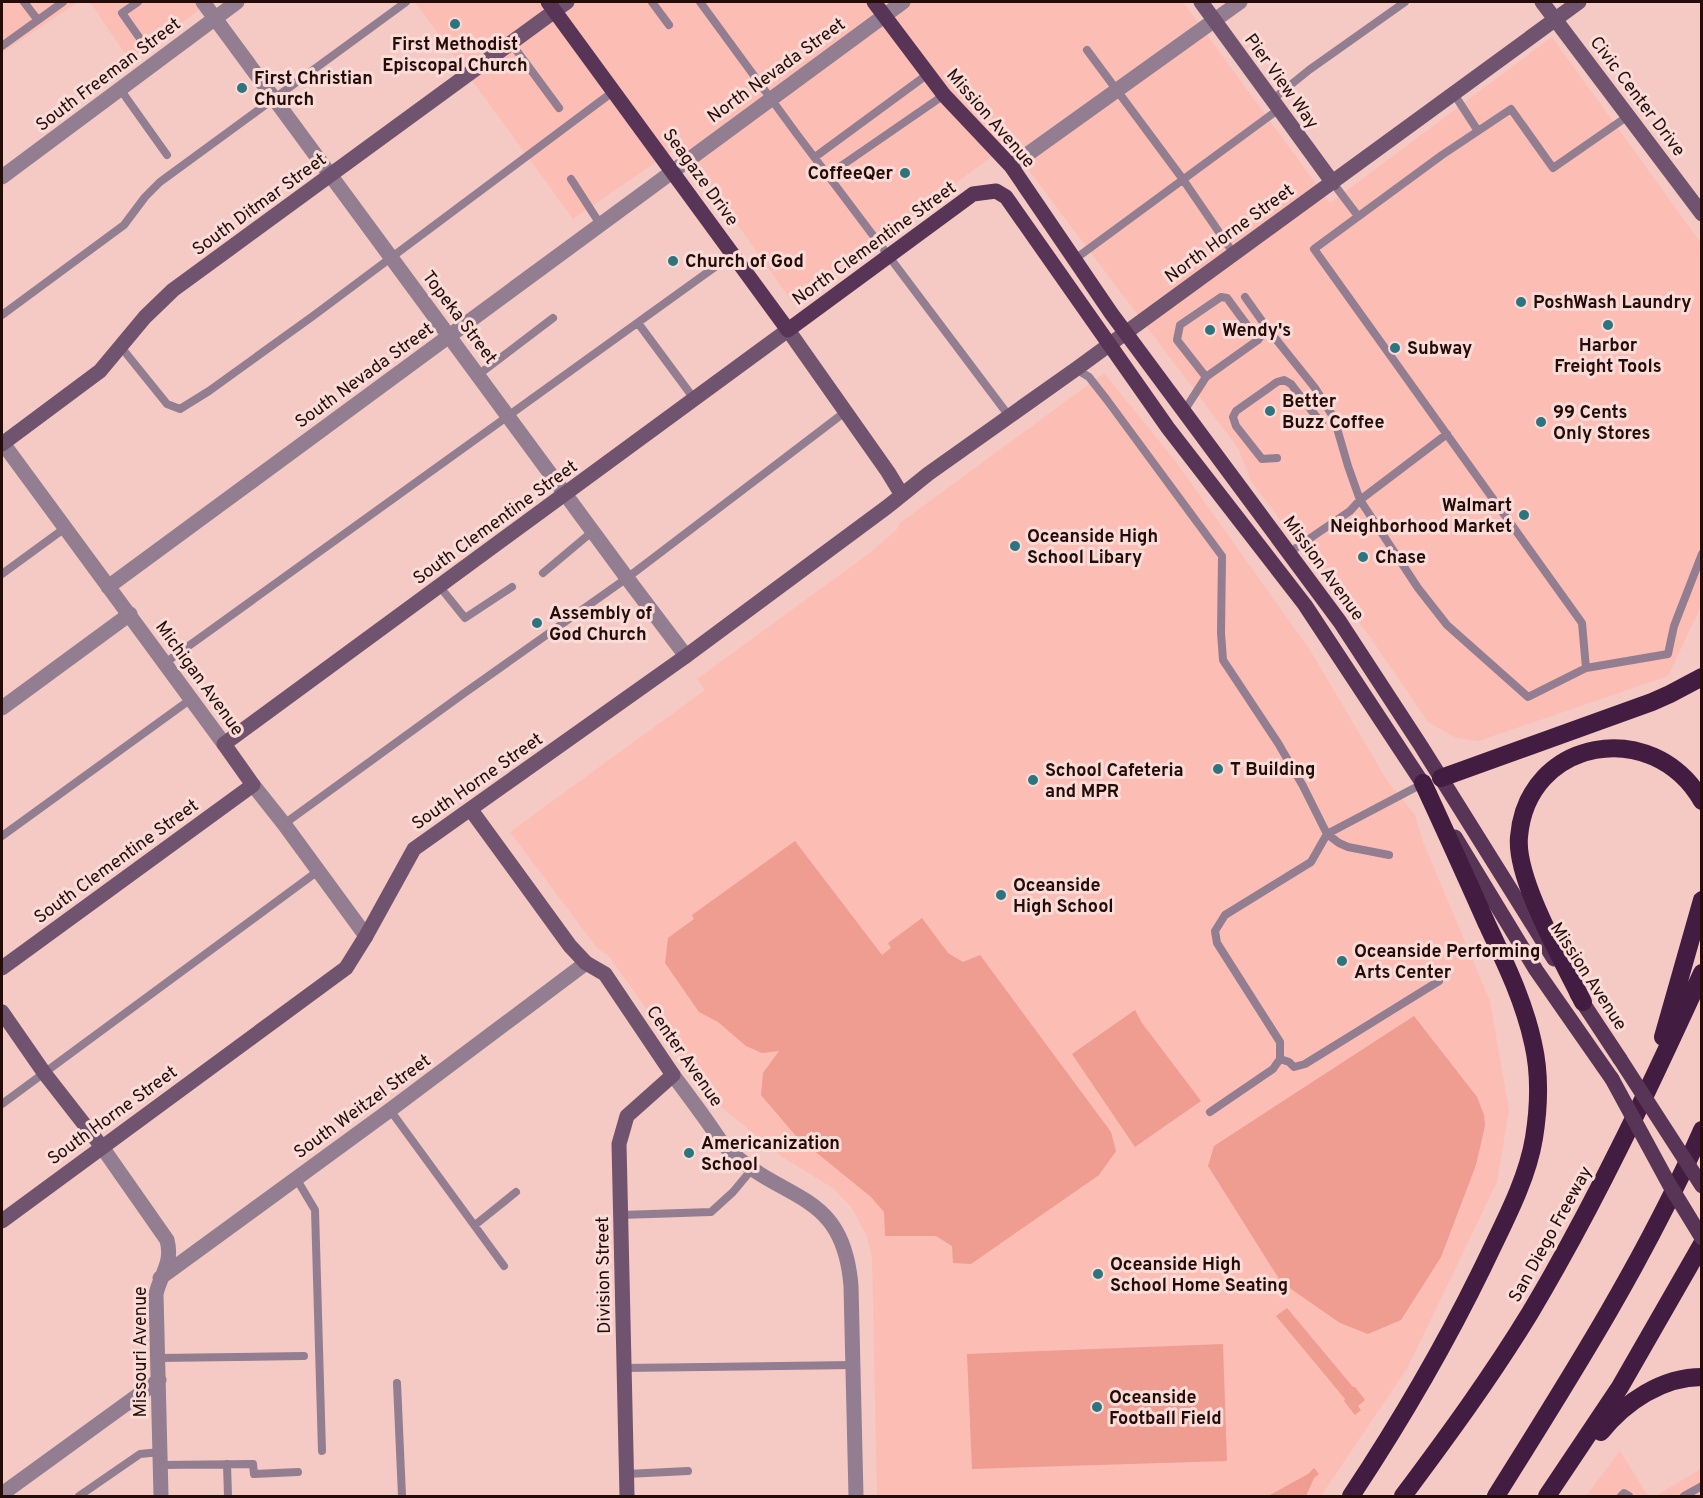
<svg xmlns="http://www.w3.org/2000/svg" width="1703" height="1498" font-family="Overpass,sans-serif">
<rect width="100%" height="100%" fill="#f5cac4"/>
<path fill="#fcbdb4" d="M2 2H78L2 53Z
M90 2H210L130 61Z
M415 2H1183L1330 203 1552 37 1701 243V606L1668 676 1479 741 1456 738 1428 722 1370 637 1251 481 1238 448 1009 144 793 303 681 145 573 219Z
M1104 373 1176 462 1310 650 1388 782 1415 815 1423 842 1490 1001 1509 1110 1497 1182 1408 1367 1321 1496H877L872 1258 867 1237 852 1208 833 1188 782 1157 721 1107 678 1053 608 955 597 948 510 832 705 690 697 679 871 552 897 529 900 523Z
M1620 1451 1648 1496H1586Z
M1701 1469V1496H1655Z"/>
<path fill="#ef9c91" d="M795 841 882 955 891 948 888 943 922 918 948 953 963 962 980 955 1111 1132 1116 1151 1099 1175 971 1264 953 1263 952 1246 936 1236H885L884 1212 871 1197 796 1136 761 1095 763 1073 779 1051 762 1053 746 1046 718 1022 699 1012 665 963 668 938 694 919 692 915Z
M1135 1010 1142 1023 1201 1101 1135 1147 1072 1054Z
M1414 1016 1477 1097 1484 1115 1485 1126 1476 1165 1441 1257 1401 1320 1368 1334 1340 1323 1281 1282 1208 1166 1214 1146Z
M1287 1308 1353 1387H1355L1365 1400 1358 1406 1361 1410 1355 1415 1344 1401 1345 1399 1276 1316Z
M1223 1344 1227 1461 972 1469 967 1354Z
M1314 1468 1319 1474 1314 1478 1306 1496H1268L1308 1474Z"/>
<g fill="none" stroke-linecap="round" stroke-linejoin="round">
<path stroke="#927d91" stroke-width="8" d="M24 2 37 19
M138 2 122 13 141 40
M652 2 669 25
M700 2 796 133 1009 416
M511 43 559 108
M2 46 63 2
M1087 50 1182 178 1234 254
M120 89 167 155
M1454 94 1478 131
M1272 100 1309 70 1405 2
M815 157 928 74
M828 175 944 95
M571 179 600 224
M1333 183 1358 216
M1075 259 1279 109
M1245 297 1267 328 1315 388 1334 418 1348 466 1360 500 1418 588 1447 625 1528 697 1586 668 1668 654 1674 626 1702 554
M2 315 124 225 145 197 160 182 406 2
M638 323 695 400
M121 347 167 404 180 409 209 391 313 316 614 91
M1076 369 1089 377 1107 400 1222 556 1221 633 1223 660 1278 743 1303 786 1327 834 1422 784
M478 375 553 318
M1206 377 1177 340 1180 325 1221 297 1227 298 1258 340
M1184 411 1206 377 1258 340 1267 328
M1277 458 1262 459 1236 426 1233 417 1236 411 1277 382 1284 380 1291 384 1322 424
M1290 552 1350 511 1360 500 1447 434
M543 573 593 531
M2 574 65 528
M440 587 465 618 512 587
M165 663 733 254
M1586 668 1582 623 1314 249 1442 155 1511 109 1553 168 1628 116
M284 824 463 694 627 578 845 412
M2 836 191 699
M1280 1059 1289 1062 1294 1067 1305 1064 1439 981
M2 1104 318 871
M390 1110 504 1266
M1210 1112 1273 1069 1280 1059V1042L1217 943 1215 931 1225 915 1311 862 1327 834 1339 843 1348 847 1389 855
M296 1178 315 1210 322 1451
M621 1215 711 1212 733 1192 753 1168
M475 1225 516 1192
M158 1358 304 1356
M624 1368 853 1365
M397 1383 402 1496
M227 1464 228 1496
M161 1465 253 1464 254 1474 298 1472
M626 1474 688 1471
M79 1496 140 1454 160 1452
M1621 1496 1624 1493 1629 1496
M1684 1496 1702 1486"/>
<path stroke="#927d91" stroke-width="15" d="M203 2 627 578 686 656
M1011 166 1240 2
M2 177 237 2
M2 442 224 744
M108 587 903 2
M2 708 130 614
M253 785 284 824 366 936
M673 1075C685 1091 697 1107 709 1124 714 1131 719 1140 725 1146 781 1204 843 1187 851 1286L856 1496
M102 1147 167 1240C173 1263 161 1273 156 1294L161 1496
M160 1278 390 1110 586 963
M2 1494 159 1380"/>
<path stroke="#70536f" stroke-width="15" d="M1201 2 1333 183
M1542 2 1702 214
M2 444 100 371 145 317 173 290 567 2
M471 810 570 946 586 963 605 974 673 1075 627 1116 619 1144 627 1496
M2 968 253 785 224 744 788 330 888 472 902 495
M2 1012 45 1074 102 1147
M2 1221 346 968 366 936 414 849 686 656 887 507 928 474 1076 369 1579 2"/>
<path stroke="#583557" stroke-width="15" d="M548 2 788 330 973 194 996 191 1006 197 1168 428 1305 605 1429 793
M874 2 944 95 1011 166 1111 313 1340 622 1421 746 1554 959
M1455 837 1536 970 1612 1079
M1577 994 1620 1059"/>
<path stroke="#431c42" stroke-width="18" d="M1441 778 1652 702 1670 694 1702 677
M1583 1002C1564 963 1515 879 1519 837 1527 738 1653 716 1702 801
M1663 1037 1702 900
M1601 1432C1625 1402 1662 1377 1702 1377
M1351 1496C1404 1416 1451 1335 1492 1248 1509 1213 1528 1175 1534 1138 1539 1107 1540 1073 1533 1043 1524 1001 1505 962 1487 924 1466 877 1445 830 1423 783
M1403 1496C1447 1437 1491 1377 1530 1313 1595 1204 1649 1089 1702 973
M1496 1496C1570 1378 1646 1258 1702 1130
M1547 1496 1620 1387 1702 1244"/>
<path stroke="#583557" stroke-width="15" d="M1620 1059 1702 1186
M1612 1079 1669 1184 1702 1238"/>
</g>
<g fill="#2c747e" stroke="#f9dbd7" stroke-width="2">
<circle cx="455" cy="24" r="6"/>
<circle cx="242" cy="88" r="6"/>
<circle cx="905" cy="173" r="6"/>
<circle cx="673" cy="261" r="6"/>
<circle cx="1521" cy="302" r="6"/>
<circle cx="1608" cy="325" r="6"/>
<circle cx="1210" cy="330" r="6"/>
<circle cx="1395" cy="348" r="6"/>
<circle cx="1270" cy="411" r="6"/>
<circle cx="1541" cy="422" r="6"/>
<circle cx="1524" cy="515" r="6"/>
<circle cx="1015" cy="546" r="6"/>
<circle cx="1363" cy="557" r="6"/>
<circle cx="537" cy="623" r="6"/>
<circle cx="1218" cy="769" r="6"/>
<circle cx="1033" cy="780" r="6"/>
<circle cx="1001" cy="895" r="6"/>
<circle cx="1342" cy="961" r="6"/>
<circle cx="689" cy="1153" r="6"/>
<circle cx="1098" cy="1274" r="6"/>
<circle cx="1097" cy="1407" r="6"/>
</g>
<g text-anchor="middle" stroke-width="6" stroke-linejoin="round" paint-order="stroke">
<g font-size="18" font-weight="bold" fill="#240c09" stroke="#f9dbd7" text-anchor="start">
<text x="455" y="50" text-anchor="middle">First Methodist<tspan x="455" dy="21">Episcopal Church</tspan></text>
<text x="254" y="84">First Christian<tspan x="254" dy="21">Church</tspan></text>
<text x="893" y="179" text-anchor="end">CoffeeQer</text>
<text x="685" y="267">Church of God</text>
<text x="1533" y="308">PoshWash Laundry</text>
<text x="1222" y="336">Wendy's</text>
<text x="1608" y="351" text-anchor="middle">Harbor<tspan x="1608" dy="21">Freight Tools</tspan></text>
<text x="1407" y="354">Subway</text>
<text x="1282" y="407">Better<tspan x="1282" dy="21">Buzz Coffee</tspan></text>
<text x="1553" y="418">99 Cents<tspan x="1553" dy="21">Only Stores</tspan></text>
<text x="1512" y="511" text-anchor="end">Walmart<tspan x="1512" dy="21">Neighborhood Market</tspan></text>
<text x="1027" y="542">Oceanside High<tspan x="1027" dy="21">School Libary</tspan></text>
<text x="1375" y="563">Chase</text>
<text x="549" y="619">Assembly of<tspan x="549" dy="21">God Church</tspan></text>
<text x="1230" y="775">T Building</text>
<text x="1045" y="776">School Cafeteria<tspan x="1045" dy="21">and MPR</tspan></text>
<text x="1013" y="891">Oceanside<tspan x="1013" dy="21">High School</tspan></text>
<text x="1354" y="957">Oceanside Performing<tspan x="1354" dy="21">Arts Center</tspan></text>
<text x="701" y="1149">Americanization<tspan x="701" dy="21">School</tspan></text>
<text x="1110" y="1270">Oceanside High<tspan x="1110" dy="21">School Home Seating</tspan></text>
<text x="1109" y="1403">Oceanside<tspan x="1109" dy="21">Football Field</tspan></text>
</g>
<g font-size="18" fill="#240c09" stroke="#f9dbd7">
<text transform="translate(776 70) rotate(-36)" y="6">North Nevada Street</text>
<text transform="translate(108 74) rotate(-37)" y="6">South Freeman Street</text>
<text transform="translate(1282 81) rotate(54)" y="6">Pier View Way</text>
<text transform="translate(1638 96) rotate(53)" y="6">Civic Center Drive</text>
<text transform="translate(991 118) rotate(49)" y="6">Mission Avenue</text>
<text transform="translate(701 177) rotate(54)" y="6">Seagaze Drive</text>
<text transform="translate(259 204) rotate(-36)" y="6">South Ditmar Street</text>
<text transform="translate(1229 233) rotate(-36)" y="6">North Horne Street</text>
<text transform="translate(874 243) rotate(-36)" y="6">North Clementine Street</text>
<text transform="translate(460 317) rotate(53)" y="6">Topeka Street</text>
<text transform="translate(364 375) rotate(-36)" y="6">South Nevada Street</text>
<text transform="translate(495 522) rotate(-36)" y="6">South Clementine Street</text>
<text transform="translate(1324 568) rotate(54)" y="6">Mission Avenue</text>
<text transform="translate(200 678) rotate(54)" y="6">Michigan Avenue</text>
<text transform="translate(477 781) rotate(-35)" y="6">South Horne Street</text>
<text transform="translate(116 861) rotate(-36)" y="6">South Clementine Street</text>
<text transform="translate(1589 976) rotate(57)" y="6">Mission Avenue</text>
<text transform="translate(685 1056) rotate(55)" y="6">Center Avenue</text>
<text transform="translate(362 1106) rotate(-36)" y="6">South Weitzel Street</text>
<text transform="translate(112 1115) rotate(-36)" y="6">South Horne Street</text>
<text transform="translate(1550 1234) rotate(-61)" y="6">San Diego Freeway</text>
<text transform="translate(603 1275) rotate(-91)" y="6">Division Street</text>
<text transform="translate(140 1352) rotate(-90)" y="6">Missouri Avenue</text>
</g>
</g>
<rect width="1703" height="1498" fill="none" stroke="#240c09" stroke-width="6"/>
</svg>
